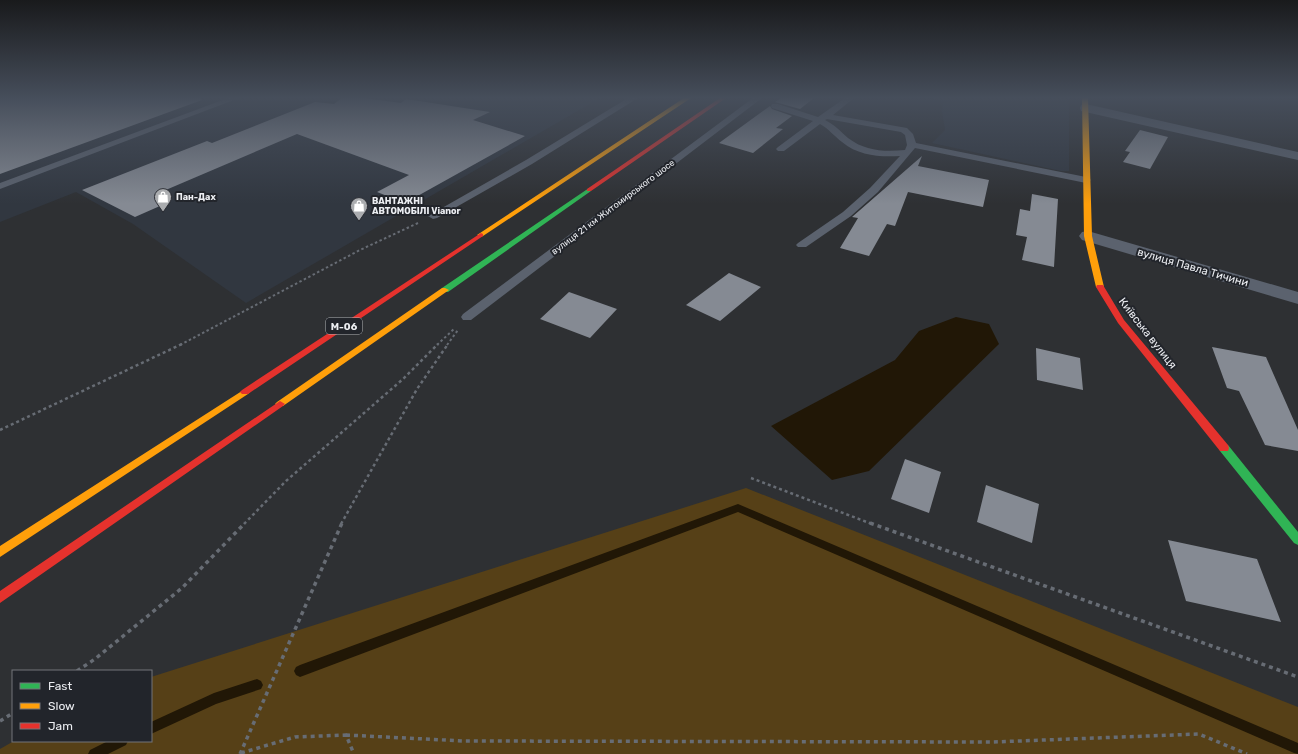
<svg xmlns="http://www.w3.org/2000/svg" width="1298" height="754" font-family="Rubik,sans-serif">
<rect width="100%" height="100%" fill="#2e3033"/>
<path fill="#313740" d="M0 98H600L246 303 133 224 76 192 0 222Z
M930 98H1069V171H1061L932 143 945 130 942 111 943 101Z"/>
<path fill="#564017" d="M746 488 1298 707V754H0V749L14 741H151V677Z"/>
<path fill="#211706" d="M956 317 989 324 999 344 869 471 832 480 771 426 895 360 919 331Z"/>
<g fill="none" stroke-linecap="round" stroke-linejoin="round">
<path fill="#211706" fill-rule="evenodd" d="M738 504 1298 743V754L1294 753 738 512 300 677 296 675 294 671 296 667 300 665Z
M257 679 261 681 263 685 261 689 216 704 151 734V722L214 693Z
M108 741H128L126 745 108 754H88L90 750Z"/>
</g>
<path fill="#858a93" d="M0 98H201L202 100 0 174Z
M342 98H364L401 103 406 99 490 112 473 120 525 136 405 203 377 192 409 175 297 134 154 195 169 202 135 217 82 190 207 141 212 143 315 102 334 104Z
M781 98H814L800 109 775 102Z
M770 106 772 109 792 116 776 128 783 129 753 153 719 143Z
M1140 130 1168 137 1150 169 1123 162 1130 152 1125 151Z
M922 156 918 166 989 180 983 207 908 192 895 226 887 224 869 256 840 248 858 218 852 217Z
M1032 194 1058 199 1054 267 1022 260 1027 237 1016 235 1020 209 1030 211Z
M729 273 761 287 720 321 686 305Z
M569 292 617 309 590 338 540 319Z
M1212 347 1266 357 1298 430V451L1265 445 1239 391 1227 388Z
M1036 348 1080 358 1083 390 1037 380Z
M905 459 941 472 929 513 891 499Z
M986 485 1039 504 1032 543 977 522Z
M1168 540 1257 559 1281 622 1186 601Z"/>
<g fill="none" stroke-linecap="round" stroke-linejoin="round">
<path stroke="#676c74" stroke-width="2" stroke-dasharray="2.5 2.5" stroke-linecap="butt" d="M180 345 360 250 418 223
M437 345 455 328
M447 345 458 330"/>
<path stroke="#676c74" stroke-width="2.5" stroke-dasharray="3 3" stroke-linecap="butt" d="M0 430 182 344
M751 478 872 524
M244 524 286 481 403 379 438 344
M341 524 417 389 448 344"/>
<path stroke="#676c74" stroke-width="3.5" stroke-dasharray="4 4" stroke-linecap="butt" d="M870 523 1298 677
M77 671 95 659 182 588 245 523
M0 721 13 713
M346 735 464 741 993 742 1199 734 1247 754
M241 753 295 737 346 735 354 754
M240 754 342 523"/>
<path fill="#5b626e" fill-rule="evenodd" d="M228 98H239L0 189V183Z
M628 98H638L532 164 437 218 433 219 428 216 526 160Z
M753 98H762L471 320H463L461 317 463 314Z
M845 98H854L833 115 907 128 913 134 916 143 1086 177 1091 180 1086 183 915 148 878 192 851 216 806 247H798L796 245 798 243 843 212 870 188 900 156C879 157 859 156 842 142 834 136 829 129 820 124L784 151H778L776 149 778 147 813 121 772 108 771 106 772 104H778L818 117ZM827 119 901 132 905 135 907 145 905 150C884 152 865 151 848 138 840 131 835 125 825 120Z"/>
<path fill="#5b626e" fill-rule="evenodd" d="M1086 104 1298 152V160L1081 111 1080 108 1081 105Z
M1088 231 1298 292V304L1082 240 1079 236 1082 232Z"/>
<path fill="#30b455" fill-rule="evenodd" d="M589 188 591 189V191L448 292H442L441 290 442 288Z
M1224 444 1228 445 1298 532V545L1294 543 1220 451 1219 448 1220 445Z"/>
<path fill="#ff9f0a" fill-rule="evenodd" d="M684 98H691L483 236 481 237 477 235Z
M1082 98H1088L1092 236 1104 287 1100 289 1096 287 1084 236Z
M442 288H445L449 290 283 406H277L275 404 277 402Z
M245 389 248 390 250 392 248 394 0 557V546Z"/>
<path fill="#e5322d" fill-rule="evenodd" d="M720 98H726L591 191H587V189Z
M481 233 483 234V236L248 394H242L240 392 242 390Z
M1097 285H1103L1124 320 1228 445 1229 448 1228 451H1220L1118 323 1096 287Z
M280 401 285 404 283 406 0 603V591Z"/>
</g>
<linearGradient id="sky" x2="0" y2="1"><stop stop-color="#191a1c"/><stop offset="0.48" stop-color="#464e5b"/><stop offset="1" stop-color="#464e5b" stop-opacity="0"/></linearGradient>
<rect width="1298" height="204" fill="url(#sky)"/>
<defs>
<g id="shop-pin" transform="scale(0.9)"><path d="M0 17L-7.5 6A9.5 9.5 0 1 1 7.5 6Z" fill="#aaacaf" stroke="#22252b"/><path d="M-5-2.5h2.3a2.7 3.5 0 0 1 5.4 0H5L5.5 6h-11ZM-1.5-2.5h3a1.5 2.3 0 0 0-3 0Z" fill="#fff"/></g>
</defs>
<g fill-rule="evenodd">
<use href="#shop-pin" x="163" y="197"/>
<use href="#shop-pin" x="359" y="206"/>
</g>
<g text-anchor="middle" stroke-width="4" stroke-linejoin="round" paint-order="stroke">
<g font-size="9" font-weight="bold" fill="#eceef2" stroke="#22252b" text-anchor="start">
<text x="176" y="200">Пан-Дах</text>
<text x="372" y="204">ВАНТАЖНІ<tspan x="372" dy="10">АВТОМОБІЛІ Vianor</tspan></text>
</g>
<g font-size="9" fill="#eceef2" stroke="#22252b">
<text transform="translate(613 207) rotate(-37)" y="3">вулиця 21 км Житомирського шосе</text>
</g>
<rect fill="#22252b" stroke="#afb2b6" stroke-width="1" x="326" y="318" width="36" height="16" rx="3"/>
<g font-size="10" font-weight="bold" fill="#eceef2">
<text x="344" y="330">М-06</text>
</g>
<g font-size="11" fill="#eceef2" stroke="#22252b">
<text transform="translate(1193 267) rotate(16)" y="4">вулиця Павла Тичини</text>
<text transform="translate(1148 333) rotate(52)" y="4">Київська вулиця</text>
</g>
</g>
<rect x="12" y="670" width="140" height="72" fill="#22252b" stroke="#73757b"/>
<rect x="20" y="683" width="20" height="6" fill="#30b455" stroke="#73757b"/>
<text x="48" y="690" font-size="12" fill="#eceef2">Fast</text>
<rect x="20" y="703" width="20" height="6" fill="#ff9f0a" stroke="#73757b"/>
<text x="48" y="710" font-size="12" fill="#eceef2">Slow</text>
<rect x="20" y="723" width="20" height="6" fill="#e5322d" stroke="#73757b"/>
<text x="48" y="730" font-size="12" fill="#eceef2">Jam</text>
</svg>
